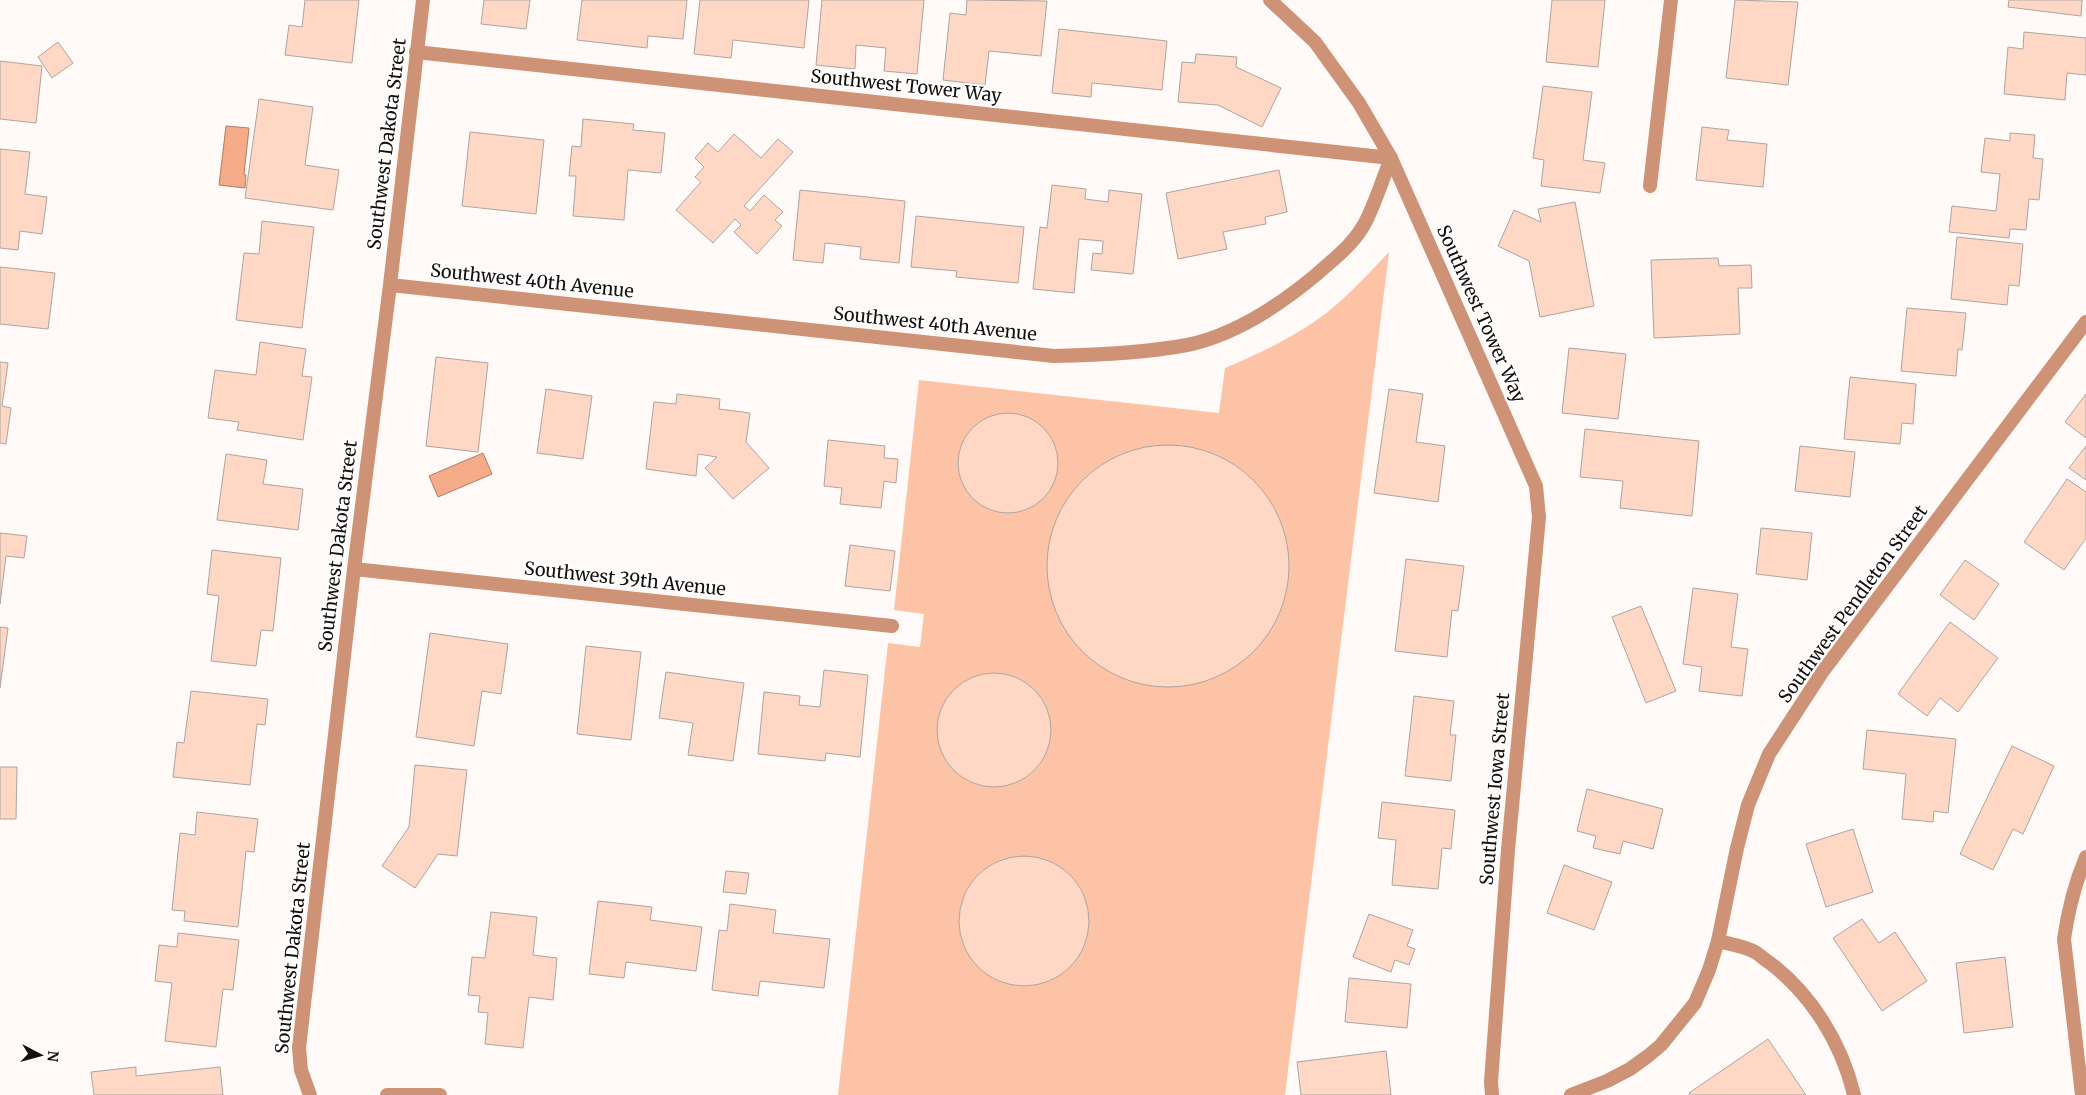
<svg xmlns="http://www.w3.org/2000/svg" width="2086" height="1095" font-family="Merriweather,serif">
<rect width="100%" height="100%" fill="#fff9f7"/>
<path fill="#fcc3a7" d="M1389 252 1285 1095H838L888 643 920 647 924 614 894 610 919 380 1219 413 1225 368C1261 353 1298 335 1329 311 1351 293 1370 272 1389 252Z"/>
<path fill="#f5ab87" stroke="#b17c62" d="M226 126 249 128 244 174 246 175 245 188 219 185Z
M483 453 492 474 438 497 429 476Z"/>
<path fill="#fed7c5" stroke="#ada5a1" d="M305 0H359L352 63 285 55 289 25 302 27Z
M484 0H530L526 29 481 24Z
M582 0H687L683 39 648 36 647 48 577 40Z
M700 0H809L804 48 733 40 731 58 694 54Z
M822 0H924L917 74 884 71 886 48 856 45 855 69 816 65Z
M967 0 1047 1 1041 56 989 51 985 85 943 80 950 13 966 15Z
M1552 0H1605L1598 67 1546 62Z
M1735 0 1798 2 1788 85 1726 78Z
M2009 0H2082L2081 16 2008 7Z
M1059 29 1167 41 1162 90 1092 83 1091 97 1052 93Z
M2024 32 2086 38V75L2067 73 2065 100 2004 94 2008 47 2023 49Z
M58 42 73 63 52 78 38 57Z
M1196 54 1237 57 1236 67 1281 88 1262 127 1218 105 1178 102 1182 62 1195 63Z
M0 61 42 66 36 123 0 119Z
M1543 86 1592 92 1583 160 1605 163 1600 193 1541 186 1544 160 1533 158Z
M259 99 313 107 305 165 339 170 333 210 245 198Z
M583 119 634 124 633 130 665 133 661 173 628 170 624 220 573 216 576 176H569L572 146 581 147Z
M1702 127 1729 130 1727 140 1767 144 1763 187 1696 180Z
M470 132 544 140 536 214 462 206Z
M2010 133 2035 135 2033 158 2043 159 2039 200 2029 199 2026 230 2010 229 2009 238 1949 232 1952 206 1996 211 2000 174 1981 172 1985 138 2010 141Z
M734 134 761 158 778 139 793 152 744 206 750 211 764 195 783 212 775 220 782 226 757 254 734 232 741 225 735 219 713 243 676 210 701 182 695 177 704 167 695 158 708 143 718 152Z
M0 149 30 152 25 194 47 197 42 234 20 231 18 250 0 248Z
M1279 170 1287 212 1265 217 1266 224 1223 232 1227 249 1178 259 1166 193Z
M1052 185 1086 189 1085 199 1108 202 1109 190 1142 194 1133 274 1091 270 1093 253 1102 254 1103 241 1079 239 1074 293 1033 289 1040 227 1047 228Z
M800 190 905 201 899 263 860 259 861 247 825 243 823 263 793 260Z
M1575 202 1594 306 1540 317 1529 261 1498 246 1514 210 1541 222 1538 209Z
M916 216 1024 227 1018 283 956 277 957 271 911 267Z
M262 221 314 227 302 328 236 320 244 253 259 254Z
M1957 237 2023 244 2019 286 2009 285 2007 305 1951 299Z
M1718 258 1719 266 1751 265 1752 288H1738L1740 334 1654 338 1651 260Z
M0 267 55 273 48 329 0 324Z
M1907 308 1966 313 1962 350 1958 349 1956 376 1901 371Z
M260 342 306 349 302 376 312 377 303 440 237 430 239 422 208 418 215 370 256 375Z
M1569 348 1626 354 1618 419 1562 413Z
M436 357 488 363 478 452 426 446Z
M0 362 8 363 2 406 11 408 6 444 0 443Z
M1850 377 1916 384 1913 424 1902 423 1900 444 1844 439Z
M546 389 592 396 583 459 537 453Z
M1389 389 1423 394 1416 442 1445 446 1438 502 1374 493Z
M677 394 720 399 719 409 750 413 746 442 769 468 733 499 705 468 717 457 698 454 696 476 646 469 654 402 676 404Z
M2086 394V438L2065 422Z
M958 463a50 50 0 1 1 100 0a50 50 0 1 1-100 0Z
M1585 429 1699 441 1692 516 1620 508 1623 481 1580 477Z
M828 440 885 446 884 458 898 459 896 483 884 481 881 508 840 504 842 488 824 486Z
M1047 566a121 121 0 1 1 242 0a121 121 0 1 1-242 0Z
M1800 446 1855 452 1850 497 1795 491Z
M2086 446V480L2069 468Z
M226 454 267 460 263 484 303 489 298 530 217 520Z
M2067 479 2086 492V538L2064 570 2024 542Z
M1761 528 1812 533 1807 580 1756 574Z
M0 533 27 536 24 558 6 556 0 604Z
M850 545 895 551 890 591 845 586Z
M212 550 281 558 273 631 261 630 256 666 211 661 219 596 207 594Z
M1406 559 1464 566 1458 611 1452 610 1447 657 1395 651Z
M1965 560 1999 584 1974 620 1940 595Z
M1693 588 1738 594 1731 647 1748 649 1742 696 1699 691 1702 667 1683 664Z
M1641 606 1676 691 1646 703 1612 617Z
M1950 622 1998 658 1958 712 1940 698 1927 716 1898 694Z
M0 627 8 628 0 688Z
M430 633 508 644 501 694 482 691 474 746 416 737Z
M586 646 641 652 631 740 577 734Z
M824 670 868 675 860 757 826 753 825 761 758 754 764 692 800 696 799 705 820 707Z
M666 672 744 683 733 761 688 755 693 723 659 718Z
M937 730a57 57 0 1 1 114 0a57 57 0 1 1-114 0Z
M191 691 268 699 265 725 257 724 250 785 173 777 177 742 184 743Z
M1414 696 1454 701 1450 735H1456L1451 781 1405 776Z
M1867 730 1956 739 1948 813 1934 811 1933 822 1902 819 1906 774 1863 769Z
M2012 746 2054 766 2023 834 2013 829 1993 870 1960 854Z
M415 765 467 770 457 856 438 854 415 888 382 866 409 827Z
M0 767H17L16 819H0Z
M1587 789 1663 809 1653 849 1623 841 1620 854 1593 848 1596 836 1577 831Z
M1382 802 1455 810 1451 849 1442 848 1438 889 1392 885 1396 840 1378 838Z
M197 812 258 819 254 852 246 851 238 927 184 921 185 911 172 910 180 833 195 835Z
M1853 829 1873 892 1826 907 1806 844Z
M959 921a65 65 0 1 1 130 0a65 65 0 1 1-130 0Z
M1564 865 1612 882 1594 930 1547 913Z
M726 871 749 873 746 894 723 892Z
M598 901 652 907 650 920 702 927 696 971 626 962 624 978 589 974Z
M730 904 776 910 773 933 830 939 824 988 760 981 758 996 712 990 719 930 727 931Z
M491 912 537 917 533 955 557 958 553 1000 529 997 523 1048 485 1044 488 1013 478 1012 480 996 468 995 472 957 485 958Z
M1369 914 1413 930 1407 946 1415 949 1409 965 1395 960 1391 972 1353 957Z
M1862 919 1879 943 1895 932 1927 981 1882 1011 1833 938Z
M178 933 239 940 233 990 223 989 216 1047 165 1041 172 983 155 981 159 945 177 947Z
M2005 957 2013 1027 1964 1033 1956 963Z
M1349 978 1411 984 1407 1028 1345 1022Z
M1768 1039 1806 1095H1690L1689 1093Z
M1386 1051 1391 1095H1301L1297 1062Z
M136 1067V1076L220 1067 223 1095H94L91 1072Z"/>
<g fill="none" stroke-linecap="round" stroke-linejoin="round">
<path stroke="#ce9376" stroke-width="14" d="M416 52 1391 158"/>
<path stroke="#ce9376" stroke-width="14" d="M1270 0 1315 42 1359 103 1391 158 1536 486 1539 517 1508 850 1491 1082 1492 1095
M1650 186 1671 0
M390 285 1054 356C1099 355 1144 353 1187 345 1235 335 1280 305 1317 274 1335 258 1355 243 1366 221 1376 201 1383 178 1391 158
M354 569 892 626
M1718 941C1729 944 1744 946 1755 952 1760 955 1765 960 1770 963 1812 995 1842 1044 1854 1095
M310 1095 301 1070 299 1048 354 569 390 285 423 0
M2082 1095 2064 939C2068 911 2075 883 2086 857"/>
<path stroke="#ce9376" stroke-width="14" d="M387 1095H440
M1571 1095 1607 1081 1630 1069 1648 1056 1661 1045 1695 1003 1709 970 1718 941 1737 848 1748 805 1769 754 1823 671 2086 322"/>
</g>
<g text-anchor="middle" stroke-width="4.5" stroke-linejoin="round" paint-order="stroke">
<g font-size="18" fill="#120f0d" stroke="#fff">
<text transform="translate(906 86) rotate(6)" y="6">Southwest Tower Way</text>
<text transform="translate(387 144) rotate(-83)" y="6">Southwest Dakota Street</text>
<text transform="translate(532 281) rotate(6)" y="6">Southwest 40th Avenue</text>
<text transform="translate(1481 314) rotate(66)" y="6">Southwest Tower Way</text>
<text transform="translate(935 324) rotate(6)" y="6">Southwest 40th Avenue</text>
<text transform="translate(338 546) rotate(-83)" y="6">Southwest Dakota Street</text>
<text transform="translate(625 579) rotate(6)" y="6">Southwest 39th Avenue</text>
<text transform="translate(1853 604) rotate(-54)" y="6">Southwest Pendleton Street</text>
<text transform="translate(1495 789) rotate(-85)" y="6">Southwest Iowa Street</text>
<text transform="translate(293 948) rotate(-84)" y="6">Southwest Dakota Street</text>
</g>
</g>
<g transform="translate(40 1055) rotate(96)" stroke="#ffffff" stroke-width="4" paint-order="stroke">
<path d="M0-4L9 19L0 12L-9 19Z" fill="#120f0d"/>
<text y="-8" font-size="14" font-weight="bold" text-anchor="middle" fill="#120f0d">N</text>
</g>
</svg>
